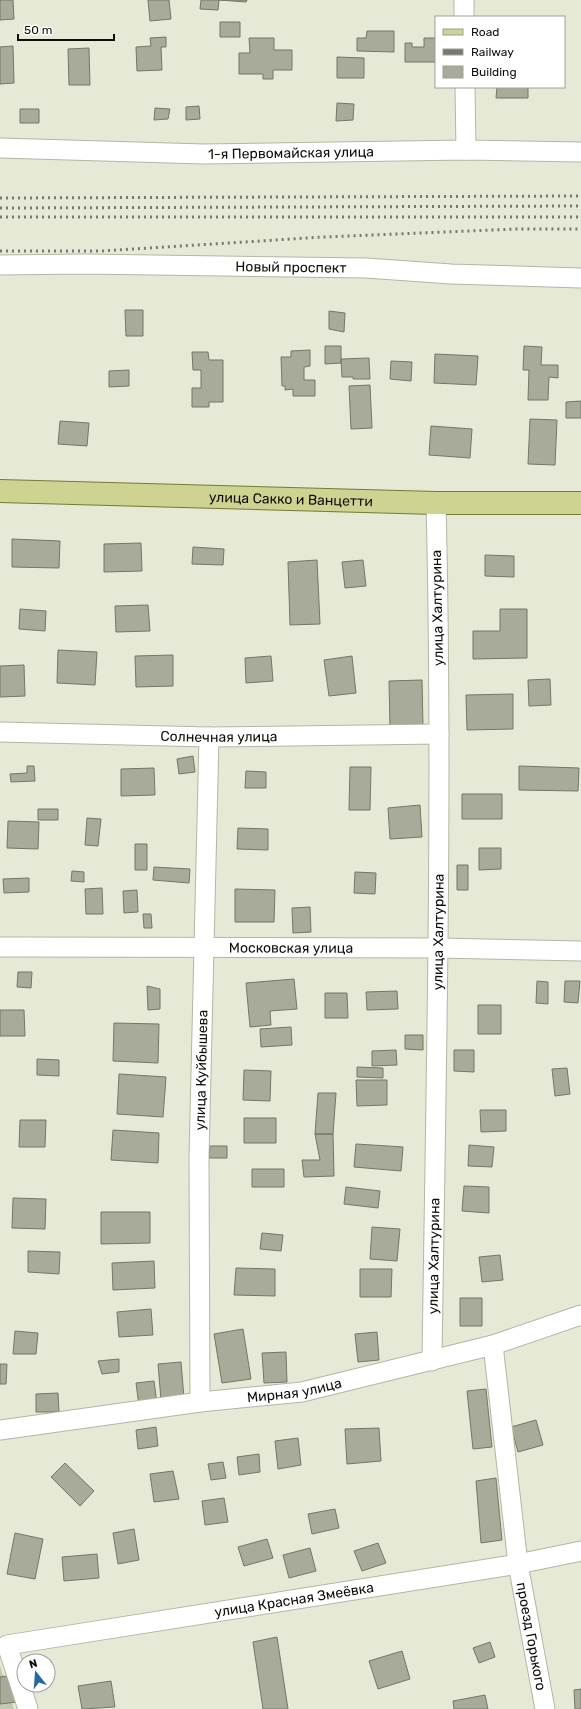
<svg xmlns="http://www.w3.org/2000/svg" width="581" height="1709" font-family="Rubik,sans-serif">
<rect width="100%" height="100%" fill="#e6e9d6"/>
<path fill="#c5c9af" d="M0 1666 14 1709H0Z"/>
<path fill="#a8ab99" stroke="#747666" d="M0 0H13L14 19 0 20Z
M148 0H169L171 19 150 21Z
M201 0H247L246 2 219 0 218 10 200 9Z
M220 22H240V37H220Z
M367 31H394V52L357 51V38H366Z
M166 37V47H161L162 70 137 71 136 47 151 46 150 38Z
M249 38H274V50H292V70H273V79H263V74H239V53H250Z
M424 38H436V62H405V43H412V47H424Z
M13 46 14 83 0 84V47Z
M89 48 90 85H69L68 49Z
M337 57 364 58V78H337Z
M497 87H528V98H496Z
M337 103 354 104 353 120 336 121Z
M199 106 200 119 186 120V107Z
M155 108 170 109 168 119 154 120Z
M20 109H39V123H20Z
M125 310H143V336H126Z
M329 311 345 313 344 332 329 329Z
M325 346H341V363L325 364Z
M524 346 542 347 541 365H558V378L549 377 548 400H528L529 370H523Z
M310 350V366L304 367V380H315V396H293V389L285 390V386H282L281 357H291V351Z
M192 352H208L209 360H223V402H209V407H192V388H201V370H193Z
M435 354 478 356 476 385 434 383Z
M369 358 370 379H353V377H342L341 359Z
M391 361 412 362 411 381 390 379Z
M129 370V386L109 387V371Z
M370 385 372 428 351 429 349 386Z
M581 401V418H566V402Z
M530 419 557 420 555 465 528 464Z
M60 421 89 423 87 446 58 444Z
M431 426 472 429 470 458 429 455Z
M12 539 60 541 59 568 12 567Z
M141 543 142 571 104 572V544Z
M193 547 224 549 223 565 192 564Z
M485 555 514 556V577L485 576Z
M317 560 320 624 290 625 288 562Z
M363 560 366 586 345 588 342 562Z
M148 605 150 631 116 632 115 606Z
M20 609 46 611 45 631 19 629Z
M500 609H527V658L473 659V631H500Z
M58 650 97 652 95 685 57 683Z
M173 655V686L136 687 135 656Z
M271 656 273 681 246 683 245 658Z
M352 656 356 693 329 696 324 660Z
M24 665 25 696 0 697V666Z
M550 679 551 705 529 706 528 680Z
M422 680 423 727H390L389 681Z
M513 694V729L467 730 466 695Z
M193 756 195 772 179 774 177 759Z
M27 766H34L35 781 11 782 10 774 27 773Z
M519 766 579 768 578 791 519 790Z
M350 767H371L370 810H349Z
M154 768 155 795 121 796V769Z
M246 771 266 772V788H245Z
M462 794H502V819H462Z
M420 805 422 837 390 839 388 808Z
M38 809H58V820H38Z
M87 818 101 819 98 846 85 845Z
M8 821 39 822 38 849 7 848Z
M238 828 268 829V850L237 849Z
M135 844H147V870H135Z
M479 848H501V869L479 870Z
M457 865H468V890H457Z
M154 867 190 869 189 883 153 880Z
M72 871 84 872V882L71 881Z
M355 872 376 873 375 894 354 893Z
M29 878V892L4 893 3 879Z
M102 888 103 914H86L85 889Z
M235 889 275 890 274 922H235Z
M137 890 138 912 124 913 123 891Z
M310 907 311 932 293 933 292 908Z
M143 914H151L152 928H144Z
M18 972H32L31 988 17 987Z
M294 979 297 1009 270 1011 271 1025 250 1027 246 983Z
M537 981 548 982V1004L536 1003Z
M565 981H580L578 1003 564 1002Z
M147 986 160 989V1009L148 1010Z
M397 991 398 1009 367 1010 366 992Z
M325 993H347L348 1018H325Z
M478 1005H501V1034H478Z
M0 1010H24L25 1036H0Z
M114 1023 159 1024 158 1063 113 1061Z
M291 1027 292 1045 261 1047 260 1029Z
M405 1035H423V1050L405 1049Z
M396 1050 397 1065 372 1066V1051Z
M454 1050H474V1072L454 1071Z
M37 1059 59 1060V1076L37 1075Z
M357 1067 383 1068V1078L357 1077Z
M567 1068 570 1094 555 1096 552 1069Z
M244 1070 271 1071 270 1101 243 1100Z
M119 1074 166 1077 163 1117 117 1114Z
M356 1080H387V1105L357 1106Z
M318 1093H336L333 1134H315Z
M480 1110H506V1131L481 1132Z
M244 1118H276V1143H244Z
M20 1120H46L45 1147H19Z
M113 1130 159 1133 158 1163 111 1160Z
M315 1134H333L334 1176 304 1177 302 1160H320Z
M356 1144 403 1147 401 1171 354 1167Z
M469 1145 494 1147 492 1167 468 1166Z
M210 1146H227V1158H209Z
M252 1169H284V1187H252Z
M464 1186 489 1187V1213L462 1211Z
M346 1187 380 1191 378 1208 344 1204Z
M13 1198 46 1199 45 1229 12 1228Z
M101 1212H150V1243L101 1244Z
M372 1227 400 1229 397 1261 370 1259Z
M262 1233 283 1235 281 1251 260 1249Z
M28 1251 60 1252 59 1274 28 1272Z
M500 1255 503 1280 482 1282 479 1257Z
M154 1261 155 1288 113 1290 112 1263Z
M236 1268 275 1269V1296L234 1295Z
M360 1269H392L391 1297H360Z
M460 1298H482V1326H460Z
M151 1309 153 1335 119 1337 117 1312Z
M243 1329 251 1379 222 1383 214 1334Z
M15 1331 38 1333 36 1354H13Z
M377 1332 379 1360 358 1362 355 1334Z
M286 1352 287 1382 264 1383 262 1353Z
M119 1359V1372L102 1374 98 1361Z
M181 1362 184 1398 161 1400 158 1364Z
M0 1364H7L6 1384H0Z
M154 1381 157 1404 139 1406 136 1383Z
M486 1389 492 1447 473 1449 467 1391Z
M58 1393 59 1412H36V1394Z
M536 1420 543 1445 518 1452 511 1427Z
M156 1427 158 1446 138 1449 136 1430Z
M379 1428 381 1461 347 1464 345 1429Z
M298 1438 301 1465 278 1469 275 1441Z
M259 1454 260 1472 239 1475 237 1457Z
M223 1462 226 1478 211 1480 208 1464Z
M65 1463 94 1491 80 1506 51 1477Z
M173 1471 179 1499 154 1502 150 1474Z
M496 1478 502 1540 481 1543 476 1481Z
M224 1498 228 1522 205 1525 202 1501Z
M335 1509 339 1528 312 1534 308 1514Z
M134 1529 139 1560 118 1564 113 1533Z
M15 1533 43 1539 35 1579 7 1574Z
M267 1539 273 1558 244 1566 238 1547Z
M378 1543 386 1563 362 1571 354 1551Z
M310 1548 316 1571 289 1578 283 1555Z
M97 1554 99 1578 64 1581 62 1557Z
M277 1637 288 1709H263L253 1642Z
M490 1642 495 1657 479 1663 473 1648Z
M402 1651 410 1679 378 1689 369 1661Z
M13 1675 17 1702 0 1704V1677Z
M111 1681 115 1707 82 1709 78 1686Z
M581 1689V1709H575L574 1690Z
M485 1695 488 1709H454L453 1701Z"/>
<g fill="none" stroke-linecap="round" stroke-linejoin="round">
<g stroke="#b4b6a4" stroke-width="21">
<g id="minor">
<path d="M464 0V17"/>
<path d="M465 87 466 150"/>
<path id="s1" d="M0 148 204 154 466 150 581 152"/>
<path id="s2" d="M0 265 85 264 366 268 451 274 581 278"/>
<path id="s3" d="M0 732 209 737 439 734"/>
<path id="s4" d="M0 947 438 948 581 951"/>
<path id="s5" d="M493 1345 518 1564 545 1709"/>
<path id="s6" d="M432 1361C436 1075 443 789 436 503"/>
<path id="s7" d="M200 1402 199 1157 209 737"/>
<path id="s8" d="M0 1430 200 1402 302 1392 493 1345 581 1315"/>
<path id="s9" d="M28 1709 7 1645 518 1564 581 1551"/>
</g>
</g>
<g stroke="#757b33" stroke-width="24">
<g id="major">
<path id="s10" d="M0 491 436 503H581"/>
</g>
</g>
<use href="#minor" stroke="#fff" stroke-width="19"/>
<use href="#major" stroke="#ced392" stroke-width="22"/>
<path stroke="#78796d" stroke-width="3" stroke-dasharray="2 4" stroke-linecap="butt" d="M0 198 581 196
M0 208 581 206
M0 217H581
M0 251H102L323 237 517 229H581"/>
</g>
<g text-anchor="middle" stroke-width="3" stroke-linejoin="round" paint-order="stroke">
<g font-size="14" fill="#0d0d08" stroke="#fff">
<text dy="5" stroke="none"><textPath href="#s1" startOffset="291">1-я Первомайская улица</textPath></text>
<text dy="5" stroke="none"><textPath href="#s2" startOffset="291">Новый проспект</textPath></text>
<text dy="5" stroke="none"><textPath href="#s10" startOffset="291">улица Сакко и Ванцетти</textPath></text>
<text transform="translate(437 608) rotate(-91)" y="5">улица Халтурина</text>
<text dy="5" stroke="none"><textPath href="#s3" startOffset="219">Солнечная улица</textPath></text>
<text dy="5" stroke="none"><textPath href="#s6" startOffset="429">улица Халтурина</textPath></text>
<text dy="5" stroke="none"><textPath href="#s4" startOffset="291">Московская улица</textPath></text>
<text dy="5" stroke="none"><textPath href="#s7" startOffset="332">улица Куйбышева</textPath></text>
<text dy="5" stroke="none"><textPath href="#s6" startOffset="105">улица Халтурина</textPath></text>
<text dy="5" stroke="none"><textPath href="#s8" startOffset="297">Мирная улица</textPath></text>
<text dy="5" stroke="none"><textPath href="#s9" startOffset="358">улица Красная Змеёвка</textPath></text>
<text dy="5" stroke="none"><textPath href="#s5" startOffset="294">проезд Горького</textPath></text>
</g>
</g>
<rect x="435" y="16" width="130" height="72" fill="#ffffff" stroke="#9e9e9c"/>
<rect x="443" y="29" width="20" height="6" fill="#ced392" stroke="#9e9e9c"/>
<text x="471" y="36" font-size="12" fill="#0d0d08">Road</text>
<rect x="443" y="49" width="20" height="6" fill="#78796d" stroke="#9e9e9c"/>
<text x="471" y="56" font-size="12" fill="#0d0d08">Railway</text>
<rect x="443" y="66" width="20" height="12" fill="#a8ab99" stroke="#9e9e9c"/>
<text x="471" y="76" font-size="12" fill="#0d0d08">Building</text>
<g transform="translate(36 1673) rotate(343)"><circle r="19" fill="#ffffff" stroke="#9e9e9c"/>
<path d="M0-3L7 15L0 10L-7 15Z" fill="#246a9f"/>
<text y="-6" font-size="11" font-weight="bold" text-anchor="middle" fill="#0d0d08">N</text>
</g>
<path d="M18 34v6h96v-6" fill="none" stroke="#0d0d08" stroke-width="2"/>
<text x="24" y="34" font-size="12" fill="#0d0d08" stroke="#ffffff" stroke-width="3" paint-order="stroke">50 m</text>
</svg>
